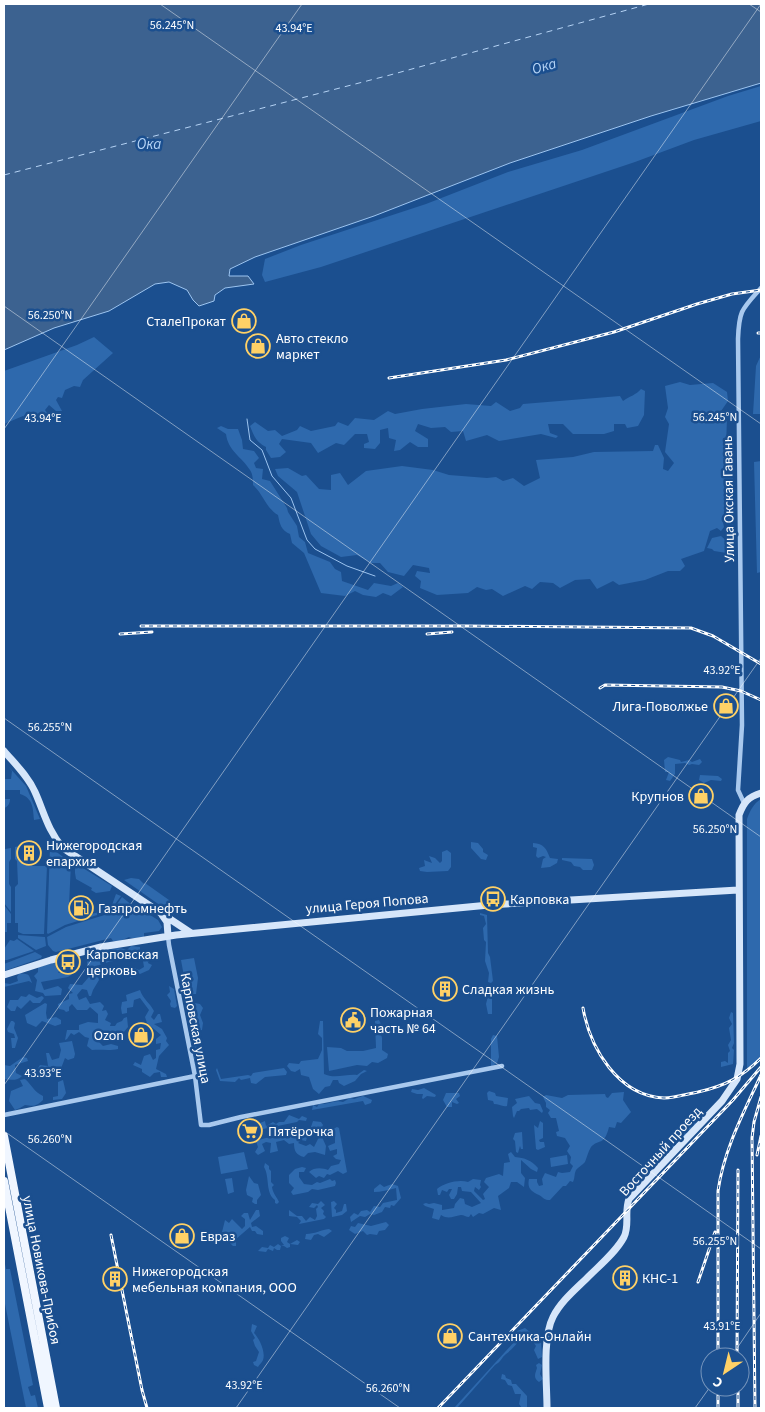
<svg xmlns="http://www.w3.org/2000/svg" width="765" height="1412" font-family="'Source Sans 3',sans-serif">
<rect width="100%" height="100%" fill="#1b4f8f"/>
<path fill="#2e69ad" d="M761 86V121L694 140 635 162 321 267 265 282 262 275 265 259 301 245 426 204 508 172 582 150 728 96Z
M94 337 113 353 83 380 80 387 74 386 65 390 62 398 58 397 56 400 62 411H56L49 405 45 410 50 417 42 424 38 421 30 423 23 416 4 424V371L77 345Z
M761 355V414H753L756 366Z
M680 382 690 385 713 383 727 392 728 401 719 414 727 418 726 447 732 452 733 480 724 482 726 487 733 490V528L728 525V518L722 517 724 527 721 531 717 528 710 531 704 551 681 559 685 566 680 571H668L645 580 619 585 613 581 597 589 590 579 575 580 560 588 553 583 540 582 532 589 525 586 503 596 492 589 486 590 477 587 468 593 437 595 420 588 421 581 415 576 417 571 430 573 429 568 413 565 404 576 388 572 380 563H371L357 555 341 557 321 546 311 534 297 492 278 476 275 469 288 468 302 476 306 475 319 489 331 490V475L340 473 348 485 366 471 402 466 433 470 449 475 487 478 496 477 503 481 513 478 524 486 540 478 536 460 573 457 594 452 653 451 655 445H658L664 458 663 469 668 471 674 463 665 452 669 424 665 417 668 408 665 386Z
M641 389 645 391 644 415 638 426 627 428 625 424H614V431L604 434H573L563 424H548L550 433 558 436 556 438 541 434 499 441 487 435 466 441 463 431 451 432 445 427 431 428 418 424 415 431 428 439V447H418L410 442 400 450 394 451 396 440 389 438 388 428 380 430V443L375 449 364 448V444L369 442 367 434H355L344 445 336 443 318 453 311 443 282 439 279 444 286 452 280 457 271 458 266 450V447C256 442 254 436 250 426L255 422 268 431 275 430 282 436 297 430 300 426 311 431 335 426 338 422 348 426 355 418 374 420 388 411 395 414 422 409 466 404 491 406 496 402 510 411 520 408 523 404 620 396 623 401C630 396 636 395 641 389Z
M221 426 228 429H238L242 440 243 449 254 451 259 458 254 463 256 468 263 469 262 479 270 481 287 508 288 512 297 526 299 537 305 542 308 553 330 562 335 569 341 572 342 581 368 590 374 583 391 586 398 583 403 587 391 596 383 593 376 597 363 595 355 591 345 596 321 593 304 553 292 543 290 534C281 530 280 525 278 515 265 507 264 495 253 485 253 481 253 474 250 470 242 457 228 451 226 434L217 428Z
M761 461V572L757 573 754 462Z
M721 536 734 548 735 558 732 559 727 553 714 551 712 549 707 548 712 538Z
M668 757 680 760 681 762 689 760 692 762 700 759 702 762 699 765 692 764 689 765 685 763 675 764V774L670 781 666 780 669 772H665L664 760Z
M8 766 26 786 40 819 34 820C33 808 33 798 20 794V790H4V799H10C10 803 8 807 4 808V779H11L12 771Z
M700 775 718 776 722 779 721 781 711 780 704 783 699 780Z
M761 799V1057L747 1069V819C750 811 753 804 761 799Z
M471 842 478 843 483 849V852L488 855 486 860 481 859 471 848Z
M533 843C544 844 546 848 550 858L558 859 557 863 550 867 541 868 543 859 546 857 543 856 538 858 536 856 537 848 533 847Z
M24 845 29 866H47L44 934H23L18 932V923H15V887L18 884 17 861 15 859V847Z
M50 847 71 863 69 905 71 910 80 917 99 912 102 908 112 905 116 894 121 896 110 911 65 925 48 934 47 933Z
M11 848V859L9 862V884L11 887V912L4 903 5 849Z
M447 850 451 853V867L448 871 427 872 420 871 419 868 425 866 424 860 432 863 429 856 435 858 440 863 442 861V852Z
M562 858 592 859 594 865 592 870H583L580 867 574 866 571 862 562 860Z
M78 865 112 886 110 891 96 893 91 890 92 888 76 879 75 873V867Z
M131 878 139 879 144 884 145 883 169 900 175 908 174 915 124 880Z
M122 897 138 910 139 908 158 920 162 927 159 931 144 933V937C138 937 136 940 129 937L120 941H113L111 938 56 952 53 951 48 945 47 937 66 927 111 913Z
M4 905 11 914V923H7V932H4Z
M480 913 487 915 488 953 490 957 493 981 491 983 488 982 489 973 485 961 486 942 484 940 483 928 486 924 484 916 480 915Z
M18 935 45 937 46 946 36 950 18 938Z
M17 939 34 951 7 960H4V949L10 940 14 941Z
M131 946 140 947V951L133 952 131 958C119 960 108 961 97 966L96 971 99 980 93 990 91 996H89L87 990 82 989 77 995 79 1000 86 997 90 1004 100 1002 104 1006 102 1011 106 1010 108 1014 105 1020 111 1023 110 1026H115L117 1023 122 1021 124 1018 127 1017 128 1027 123 1033 121 1039 114 1041 111 1031 102 1032 93 1036 103 1046 111 1044 118 1046V1049C109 1051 101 1049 92 1050L87 1046 89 1038 85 1037 79 1032 74 1035 71 1033 67 1039 65 1040 67 1030H79V1025L88 1022 98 1023V1014L90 1007 87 1010H77L72 1004 69 1007V1011L66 1012 64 1010 59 1009 58 1004 69 999V994L73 993 68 988 70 984 82 985 88 978 87 959C98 954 115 944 127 950Z
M35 952 42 956 41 958 4 971V964Z
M144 953 147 956 146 958 149 960 148 963 152 965 149 970 140 974 137 972 134 977 130 978V971L134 968 139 970 144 967 142 955Z
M194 958 198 978 196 994H193L185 982 181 960Z
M57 962 62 963 63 965 58 973 66 971 65 963 68 962 78 970 68 977 41 982 44 990 58 986 62 989 61 995 45 996 43 993 35 991 37 980 34 976 38 972V967Z
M19 973C29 975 28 972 32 983L29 981 4 987V983L10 984 18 981 17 977Z
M169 986 174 989 177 1006 175 1008 171 1007 170 1004 171 1001 167 995 170 992Z
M140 990C143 999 150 1003 154 1011L151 1017 154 1020 158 1014H160L162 1022 154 1024 162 1029 167 1038 166 1041 169 1045 159 1056 156 1069 166 1074 167 1077H161L160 1072 154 1073 150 1077 142 1072V1069L133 1065 135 1062 141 1065 144 1056 150 1054 153 1060 156 1058V1050L160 1049 161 1043 156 1044V1039L161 1035 147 1023 145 1017 149 1010 140 998 134 1000 133 1007 127 1008V1013L122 1014 121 1008 122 1002 127 1001 126 995Z
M489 992 492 996V1014H488L486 1004Z
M29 994 37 998 42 996 44 998 40 1003H33L30 1000 21 1009 17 1006 15 1011H11L7 1007 10 1000H18L21 996 26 997Z
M45 1003 47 1004 46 1013 47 1019 56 1017 61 1020V1024L55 1026 42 1021 36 1027 27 1023 25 1015Z
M194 1003 200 1004 203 1008 200 1015 203 1023 202 1030 196 1031C191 1024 191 1011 194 1003Z
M731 1012 733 1013 734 1043 732 1048 734 1050 733 1064 721 1067V1062L725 1061 728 1063V1053L730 1051 728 1045 731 1040 729 1028 732 1024 729 1018Z
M379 1020 381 1024H378L382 1038V1050L388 1054 387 1058 378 1063 372 1062 367 1066 357 1065 329 1071 327 1047 341 1048 347 1051H363L376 1048 375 1021Z
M11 1021H13L15 1023 14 1028 18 1038 15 1048H12L11 1038H15L14 1034 8 1032 7 1029Z
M320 1021H323L324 1074C334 1079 346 1074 357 1075L364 1070 367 1071 361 1074 355 1081 344 1086 339 1083 338 1080H333L330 1086 325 1087 319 1094 313 1089 309 1077 301 1075 300 1069 295 1072 291 1071 287 1066 289 1063 299 1064 301 1061 318 1059 322 1050V1038L318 1034Z
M493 1035 497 1036 499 1057 497 1063 491 1067V1039Z
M194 1036 203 1076 200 1077 197 1075 191 1041V1038Z
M72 1041 75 1054 74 1058 68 1060 65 1058 60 1071 52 1072 48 1070 44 1074 38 1073 37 1070 40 1065 48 1066 46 1053H49L52 1060 59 1058 61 1050 59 1043Z
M23 1057 27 1058 28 1061 15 1065 16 1073 22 1076C18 1081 10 1080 4 1079V1065L10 1066Z
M217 1068 221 1079 248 1075 251 1076 253 1073 284 1068 287 1072 286 1075 265 1077 256 1084 251 1083 250 1078 241 1080 239 1078 235 1082 220 1081 216 1070Z
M25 1079C32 1085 34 1092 43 1096V1100C36 1107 33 1106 25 1105L20 1108 15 1110 9 1101 11 1091 23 1086 20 1080Z
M63 1080 66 1093 62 1099 53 1100V1097L58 1096V1082Z
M424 1088 436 1095 435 1097 427 1096 423 1099 422 1098 423 1094H417L411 1092 412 1089 418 1090Z
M489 1091 495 1093 496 1096 508 1098 507 1106C502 1107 499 1104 494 1104L493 1101 488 1100 487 1093Z
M624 1092 623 1100 631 1112 621 1123 617 1122 615 1128 609 1127C604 1147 599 1138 591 1147 588 1152 587 1157 585 1162 583 1165 578 1167 576 1170 574 1174 575 1178 573 1182L570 1181 566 1186H563L550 1200C544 1200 544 1198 539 1195 531 1191 527 1188 529 1179H537V1182L539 1186 543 1185 542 1179 545 1173 556 1177 558 1172 562 1173 570 1172 573 1166 570 1163 571 1157 567 1151 570 1146 565 1138 557 1136 556 1132 559 1131 556 1118H551L548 1113 550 1110 546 1107V1103L543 1097 546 1095 562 1098 568 1095 605 1094 606 1097 608 1098 612 1093Z
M446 1093H459L460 1096 456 1099 459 1103 457 1104 452 1102V1107H447L443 1100Z
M363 1096 372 1100 371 1103 365 1105 363 1101 312 1110 313 1105 317 1107 319 1104C328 1105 335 1099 343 1102L350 1098 354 1099Z
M529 1096 535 1103 540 1104 543 1111 542 1113 537 1109 530 1110 529 1108 521 1109 519 1111H517L514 1118 513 1116 512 1107 517 1103 515 1099Z
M289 1115 299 1119 302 1116 307 1118 306 1121 299 1120 297 1122 263 1129 259 1127 260 1123 265 1121 266 1126 273 1122 276 1124 279 1122H284Z
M691 1120 696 1123 690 1133 669 1152 668 1145 674 1142 681 1134 680 1128 683 1125Z
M313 1121 321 1122 323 1125 320 1132 308 1134 306 1141 301 1140 298 1143 306 1146 310 1144 314 1147 319 1137H322L326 1146 325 1155 315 1152 308 1153 304 1157C296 1155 294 1151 294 1143L289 1144 284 1140 276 1142 278 1151 270 1153 271 1143 266 1142 262 1144 265 1151 258 1155 255 1152 258 1147 256 1141C263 1139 274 1135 281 1136 292 1137 291 1139 300 1131L305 1132 310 1130Z
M540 1121 543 1123V1138L539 1140 540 1142H544L545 1147 538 1150 536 1149 534 1125 538 1128Z
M337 1127 339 1128 347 1172 343 1174 338 1171 330 1175 327 1174 324 1178 319 1176 316 1178 309 1172C314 1167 323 1168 328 1170L331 1166 339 1164 341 1160 336 1159 333 1156 337 1154V1149L330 1151 328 1146 335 1143V1137L330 1138 329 1133 331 1130Z
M522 1132 523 1149H521L520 1146 518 1153 516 1152 515 1141 513 1139 515 1133Z
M244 1152 248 1169 221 1174 218 1157Z
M511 1152 515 1157C525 1158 531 1160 538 1168L537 1172 531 1169 521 1160V1173L525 1178 524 1187 517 1182H511L509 1188 498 1196 501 1210 494 1208 483 1214 479 1213 473 1217 471 1214 469 1217C466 1217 464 1215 461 1215 453 1216 449 1220 441 1215L439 1220 432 1218 434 1209 425 1206 423 1204 426 1203 429 1204 434 1203 442 1205V1210L454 1208 455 1204 460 1198 464 1199 465 1204 472 1207 481 1203 471 1192 462 1191 461 1187H458L457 1194 454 1199H451L449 1195 452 1189H449L447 1192 442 1190 440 1195H438L437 1189C444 1183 459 1179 468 1182L473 1179 481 1180 480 1185 481 1187 479 1190 475 1187 474 1191 483 1200 485 1199 483 1194 489 1187 484 1182 486 1178 499 1174 503 1176 504 1163 510 1162 508 1154Z
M567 1155 568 1164 551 1167 550 1158Z
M265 1163 269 1166V1169L271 1171V1182L274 1185 272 1187C273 1194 277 1197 279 1202L277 1204 275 1203V1200C265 1193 270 1177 264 1167Z
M302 1167 306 1168 304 1172H299V1177L304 1184 312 1185 317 1182 320 1183 330 1179 332 1181 335 1180 336 1183 335 1186 318 1190 312 1189 308 1192 293 1195 291 1192 294 1188 289 1183V1175L295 1169Z
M249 1176 254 1183 258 1184 261 1195 257 1200V1204H255L252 1202 253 1198 247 1195 246 1190Z
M232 1178 234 1192 228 1194 225 1179Z
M380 1184 384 1187 392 1184 398 1186 401 1198 394 1206 391 1205 390 1208 385 1207 382 1212 374 1215 370 1214 365 1217 360 1216 351 1222 350 1217 354 1213 358 1215 361 1211 367 1210 370 1212 374 1206 380 1207 383 1203 397 1200 396 1188C388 1190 381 1192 374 1192V1189Z
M321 1201 325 1205 321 1208 324 1211 323 1214 326 1217 324 1219 299 1224 301 1221 297 1217 289 1216V1210L297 1216H302L306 1221 310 1217 315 1220 317 1216 316 1209 318 1207 317 1205 314 1208 309 1207 312 1203 318 1204Z
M334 1201 337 1204 334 1208 336 1210V1213L342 1211 344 1204H346L347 1211 342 1215 332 1217 331 1202Z
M256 1210H259L260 1216 251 1223 252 1227 256 1226 263 1231V1235L257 1234 255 1231H252L250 1227 236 1239V1246H233L230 1243 229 1236 222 1232 225 1220 229 1223 232 1219 242 1229 245 1226V1219L241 1216 244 1213H248L250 1220Z
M386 1222 389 1225 385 1230 379 1231 377 1235 370 1234 367 1235 363 1231 355 1234 349 1230 351 1226 355 1227 358 1223 371 1226Z
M329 1229 332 1231 324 1237 318 1234 314 1235 311 1240 305 1239 306 1234C315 1234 320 1230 329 1229Z
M285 1236 289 1238 287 1242 290 1244 297 1240 300 1242 298 1245 290 1244V1247L287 1248 284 1246H281L280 1250H277L274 1248 273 1251 268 1249 266 1252 258 1251 262 1247 268 1248 270 1245 274 1247 278 1244 281 1246 284 1245 281 1241V1238Z
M4 1259 6 1269H10L33 1385 28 1387 31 1396 35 1395 38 1408H26L4 1299Z
M252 1324 257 1326 254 1333C259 1338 266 1352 263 1360 263 1361 259 1365 258 1367L254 1365 253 1362 256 1361 259 1352 255 1346 253 1340 255 1338 251 1331Z
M525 1328 541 1341 542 1357 538 1359 534 1350 536 1346 529 1336H524L522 1339H518L517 1331Z
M516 1340 518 1342C514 1347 511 1350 506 1354 501 1358 502 1361 495 1365L457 1408H454Z
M539 1363 542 1365 540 1374 543 1379 539 1382C533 1378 535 1374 537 1368L536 1365Z
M502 1374 505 1375 506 1378 511 1380 512 1384H516L527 1396V1407L522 1408 519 1404 521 1394H515L512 1386 508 1385 505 1380 501 1379Z"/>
<path fill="#3c6290" stroke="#9cc4f0" d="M4 4H761V83L651 116 510 163 374 216 255 257 230 269 229 276H248L254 284 225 288 215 295 214 301 199 306 193 300 187 290 169 282 155 284 109 311 54 328 4 350Z"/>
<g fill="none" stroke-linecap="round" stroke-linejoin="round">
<path stroke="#9cc4f0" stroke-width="1" d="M247 419 250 440 262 450 272 476 291 498 307 540 315 549 347 566 375 576"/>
<path stroke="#b5d3f5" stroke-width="1" stroke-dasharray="6 5" stroke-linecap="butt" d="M4 175 390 75 649 4"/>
<path stroke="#a9c9ee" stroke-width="4.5" d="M744 803 738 790 742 725 738 339C739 310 742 309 761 288
M168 936 169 945 195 1076 201 1125H209L241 1117 502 1066
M4 1115 195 1076"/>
<path stroke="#d6e6fa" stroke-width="7" d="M4 751C15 764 28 776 35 792 44 812 48 831 63 848L191 933
M162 915 167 922 168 936
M4 975 51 960 101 947 176 935 489 905 738 890
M547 1408C547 1384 542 1338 553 1317 561 1301 576 1289 588 1277 600 1265 616 1252 624 1237 630 1225 624 1212 629 1199L722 1101 737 1079 740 1064 739 815C744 802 748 797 761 793"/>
<path stroke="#f0f6ff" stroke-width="8" d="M4 1136 56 1408
M4 1181 48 1408"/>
<g stroke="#fff" stroke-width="3">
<path id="rail" d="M758 333H761
M389 378 506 360 614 332 697 304 732 294 761 290
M141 626H467L691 628 713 636 761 664
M120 634 152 632
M427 634 452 632
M600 688 605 685 722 687 741 691 761 700
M583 1008C590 1048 618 1096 664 1098 675 1098 687 1094 698 1092 725 1086 742 1077 761 1058
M757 1155 761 1136
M111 1235 142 1390 147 1408
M698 1282 715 1232
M718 1357V1191C724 1149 744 1112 761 1075
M737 1357 738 1170
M738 1387V1408
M438 1408 733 1100 761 1067
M718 1408V1387
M755 1408 752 1138 754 1122 761 1097"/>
</g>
<use href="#rail" stroke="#1b4f8f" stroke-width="1" stroke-dasharray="4" stroke-linecap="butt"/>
</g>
<path fill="none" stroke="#fff" stroke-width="1" stroke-opacity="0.45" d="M160 4 761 424M749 4 761 12M4 306 761 837M4 429 302 4M4 718 761 1249M4 1085 761 4M4 1131 400 1408M731 1357 761 1313M236 1408 761 658M695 1408 710 1387"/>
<defs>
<g id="shop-ring" transform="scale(1.25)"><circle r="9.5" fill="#1b4f8f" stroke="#ffd166" stroke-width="1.5"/><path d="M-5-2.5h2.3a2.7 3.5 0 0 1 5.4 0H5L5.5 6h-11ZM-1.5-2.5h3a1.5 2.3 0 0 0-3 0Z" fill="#ffd166"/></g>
<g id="building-ring" transform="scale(1.25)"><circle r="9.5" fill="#1b4f8f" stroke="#ffd166" stroke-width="1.5"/><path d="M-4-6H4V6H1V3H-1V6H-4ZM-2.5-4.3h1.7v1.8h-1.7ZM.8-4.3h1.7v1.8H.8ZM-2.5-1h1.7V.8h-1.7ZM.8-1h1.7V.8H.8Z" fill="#ffd166"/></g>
<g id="bus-ring" transform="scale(1.25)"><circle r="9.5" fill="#1b4f8f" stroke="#ffd166" stroke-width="1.5"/><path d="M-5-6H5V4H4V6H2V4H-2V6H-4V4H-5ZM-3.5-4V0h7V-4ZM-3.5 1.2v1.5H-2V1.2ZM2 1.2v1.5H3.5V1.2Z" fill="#ffd166"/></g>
<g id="fuel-ring" transform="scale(1.25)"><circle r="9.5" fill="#1b4f8f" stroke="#ffd166" stroke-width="1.5"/><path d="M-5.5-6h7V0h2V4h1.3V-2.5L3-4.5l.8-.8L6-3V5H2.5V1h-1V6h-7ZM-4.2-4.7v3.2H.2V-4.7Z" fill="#ffd166"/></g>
<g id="civic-ring" transform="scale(1.25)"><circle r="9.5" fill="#1b4f8f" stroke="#ffd166" stroke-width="1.5"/><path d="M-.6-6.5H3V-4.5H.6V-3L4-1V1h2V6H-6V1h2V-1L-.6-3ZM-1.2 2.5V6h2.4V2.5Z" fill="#ffd166"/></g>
<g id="supermarket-ring" transform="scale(1.25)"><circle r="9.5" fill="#1b4f8f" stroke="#ffd166" stroke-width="1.5"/><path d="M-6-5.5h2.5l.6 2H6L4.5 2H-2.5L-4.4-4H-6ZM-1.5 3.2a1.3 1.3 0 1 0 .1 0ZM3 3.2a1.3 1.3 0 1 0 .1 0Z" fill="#ffd166"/></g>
</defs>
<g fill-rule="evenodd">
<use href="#shop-ring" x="244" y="321"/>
<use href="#shop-ring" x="258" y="346"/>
<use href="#shop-ring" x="726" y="706"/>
<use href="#shop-ring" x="701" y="796"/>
<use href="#building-ring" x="29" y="853"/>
<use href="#bus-ring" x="493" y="899"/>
<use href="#fuel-ring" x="81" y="908"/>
<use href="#bus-ring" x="68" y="962"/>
<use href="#building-ring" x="445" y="989"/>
<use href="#civic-ring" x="353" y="1020"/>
<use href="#shop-ring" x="141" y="1035"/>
<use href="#supermarket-ring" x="250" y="1131"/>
<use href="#shop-ring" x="182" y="1236"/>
<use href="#building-ring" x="625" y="1278"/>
<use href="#building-ring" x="115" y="1279"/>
<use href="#shop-ring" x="450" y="1336"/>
</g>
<g text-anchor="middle" stroke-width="5" stroke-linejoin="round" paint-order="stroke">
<g font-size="14" fill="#fff" stroke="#1b4f8f" text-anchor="start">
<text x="226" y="326" text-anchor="end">СталеПрокат</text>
<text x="276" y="343">Авто стекло<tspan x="276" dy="16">маркет</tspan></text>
<text x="708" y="711" text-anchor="end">Лига-Поволжье</text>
<text x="684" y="801" text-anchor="end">Крупнов</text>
<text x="46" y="850">Нижегородская<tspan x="46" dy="16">епархия</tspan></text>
<text x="510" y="904">Карповка</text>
<text x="98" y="913">Газпромнефть</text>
<text x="86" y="959">Карповская<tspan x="86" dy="16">церковь</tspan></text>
<text x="462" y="994">Сладкая жизнь</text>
<text x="370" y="1017">Пожарная<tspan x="370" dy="16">часть № 64</tspan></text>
<text x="124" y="1040" text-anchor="end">Ozon</text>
<text x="268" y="1136">Пятёрочка</text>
<text x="200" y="1241">Евраз</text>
<text x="132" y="1276">Нижегородская<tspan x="132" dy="16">мебельная компания, ООО</tspan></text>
<text x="642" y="1283">КНС-1</text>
<text x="468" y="1341">Сантехника-Онлайн</text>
</g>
<g font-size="14" fill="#fff" stroke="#1b4f8f">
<text transform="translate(728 499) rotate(-91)" y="5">Улица Окская Гавань</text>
<text transform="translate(367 903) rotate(-5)" y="5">улица Героя Попова</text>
<text transform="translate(196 1028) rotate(79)" y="5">Карповская улица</text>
<text transform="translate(660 1151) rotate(-48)" y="5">Восточный проезд</text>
<text transform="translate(42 1270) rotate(79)" y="5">улица Новикова-Прибоя</text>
</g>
<g font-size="15" font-style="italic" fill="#b5d3f5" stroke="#1b4f8f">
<text transform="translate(544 66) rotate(-16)" y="5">Ока</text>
<text x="149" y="149">Ока</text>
</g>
</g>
<g font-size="12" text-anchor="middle" fill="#fff" stroke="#1b4f8f" stroke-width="5" stroke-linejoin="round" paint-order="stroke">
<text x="172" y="29">56.245°N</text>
<text x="294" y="32">43.94°E</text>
<text x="50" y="319">56.250°N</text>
<text x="715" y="421">56.245°N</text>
<text x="43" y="422">43.94°E</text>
<text x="722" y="674">43.92°E</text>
<text x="50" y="731">56.255°N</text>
<text x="715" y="833">56.250°N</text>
<text x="43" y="1077">43.93°E</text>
<text x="50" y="1143">56.260°N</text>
<text x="715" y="1245">56.255°N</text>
<text x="722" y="1330">43.91°E</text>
<text x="244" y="1389">43.92°E</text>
<text x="388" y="1392">56.260°N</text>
</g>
<rect width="765" height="1412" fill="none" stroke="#ffffff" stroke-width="10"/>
<g transform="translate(725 1372) rotate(215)"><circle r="24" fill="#1b4f8f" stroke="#7695bc"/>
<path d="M0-4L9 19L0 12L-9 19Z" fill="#ffd166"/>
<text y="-8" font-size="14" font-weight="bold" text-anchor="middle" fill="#ffffff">С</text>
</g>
</svg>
